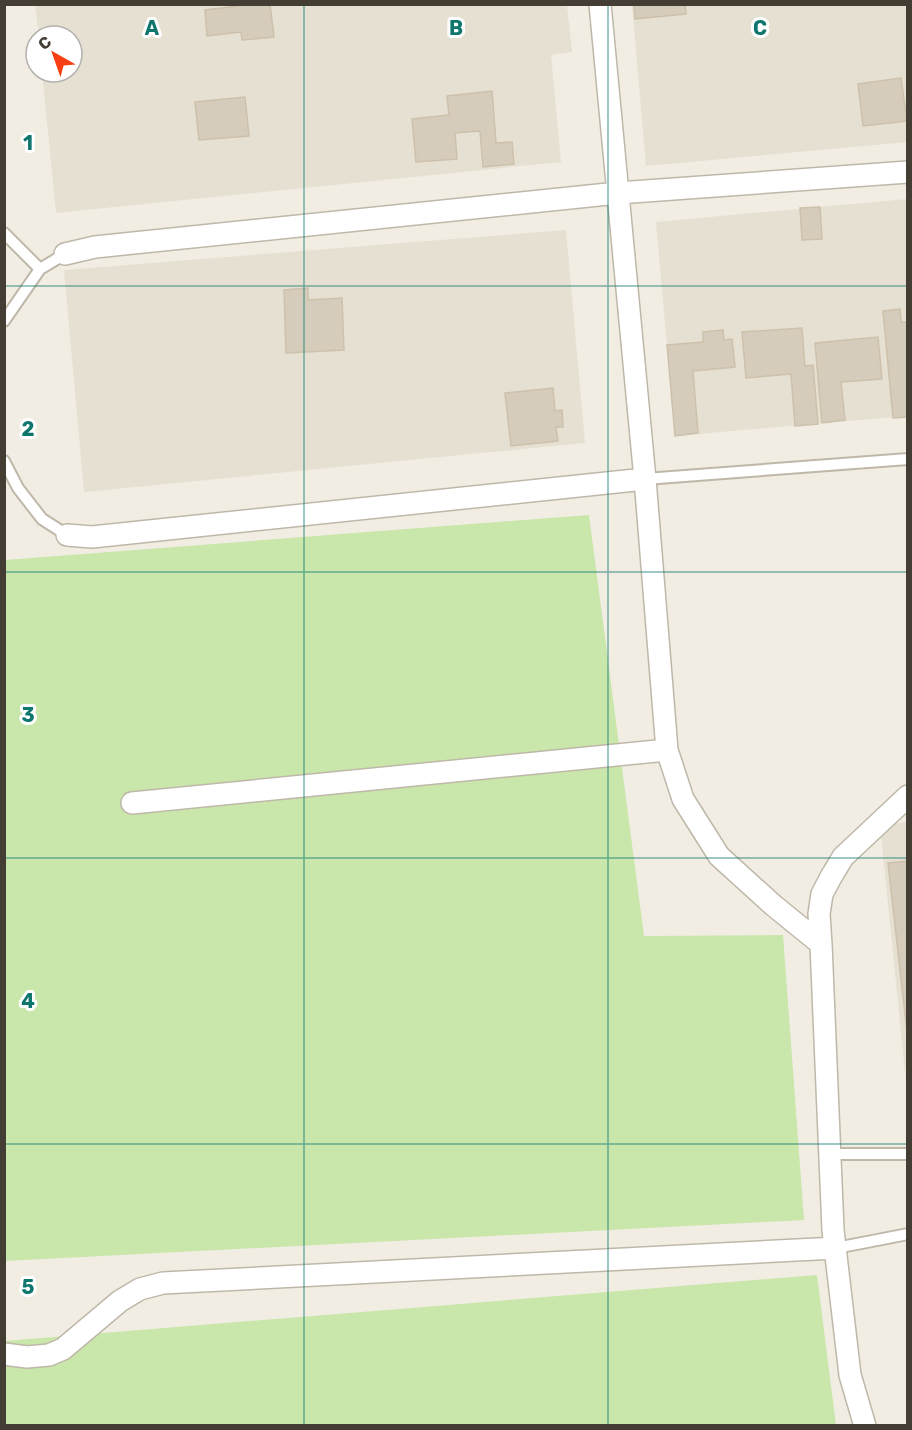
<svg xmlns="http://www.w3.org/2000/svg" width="912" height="1430" font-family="Rubik,sans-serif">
<rect width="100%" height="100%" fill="#f1ede3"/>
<path fill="#e5e0d1" d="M35 5H567L572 52 551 55 561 162 56 213 42 72H72V36H39Z
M632 5H907V142L646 166Z
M907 199V416L675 436 656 222Z
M566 230 585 443 84 492 64 270Z
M907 822V1092L880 825Z"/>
<path fill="#c9e6ab" d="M589 515 644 936 783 935 804 1220 5 1261V560Z
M817 1275 836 1425 5 1426V1341Z"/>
<path fill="#d6ccbb" stroke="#cdc1ac" stroke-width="1.5" d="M238 4H270L274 37 242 40 241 32 207 36 205 10 238 6Z
M634 4H685L686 14 635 19Z
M901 78 907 121 863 126 858 84Z
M492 91 496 143 512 142 514 164 483 167 480 131 455 133 457 159 416 162 412 119 449 115 447 96Z
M245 97 249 136 199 140 195 102Z
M820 207 822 239 802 240 800 208Z
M308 288V300L342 298 344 350 286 353 284 290Z
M900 309 901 322H908V417L893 418 883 311Z
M802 328 805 366 813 365 818 424 795 426 791 374 746 378 742 332Z
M723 330 724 340 732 339 735 367 693 371 698 433 675 436 667 345 703 342V332Z
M878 337 882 379 841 382 845 420 822 423 815 343Z
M553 388 555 411 562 410 563 427H556L558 441 511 446 505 393Z
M908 861V1041L888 863Z"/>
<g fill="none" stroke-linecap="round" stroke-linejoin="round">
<g stroke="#bfb8a9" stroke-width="14">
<path id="lane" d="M4 233 40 269 4 321
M40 269 65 254
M4 461 18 488 42 519 67 535
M645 479 908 459
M830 1154H908
M836 1248 908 1234"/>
</g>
<g stroke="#bfb8a9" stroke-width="24">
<path id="street" d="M600 4 645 479 667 750 683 799 719 856 773 905 821 944 833 1230 850 1375 865 1426
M65 254 95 247 618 193 908 172
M67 535 92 537 645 479
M132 803 667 750
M821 944 819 914 822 894 831 877 843 857 908 796
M4 1354 27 1357 49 1355 63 1349 120 1301 140 1289 163 1283 836 1248"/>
</g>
<use href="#lane" stroke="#fff" stroke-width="10"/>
<use href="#street" stroke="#fff" stroke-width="21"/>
</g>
<path fill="none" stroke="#0f766e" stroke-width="1.5" stroke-opacity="0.55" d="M304 4V1426M608 4V1426M4 286H908M4 572H908M4 858H908M4 1144H908"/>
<g font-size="20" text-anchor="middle" font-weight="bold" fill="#0f766e" stroke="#fff" stroke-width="6" stroke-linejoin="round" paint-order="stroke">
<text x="152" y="35">A</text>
<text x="456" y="35">B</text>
<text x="760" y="35">C</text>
<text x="28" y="150">1</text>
<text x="28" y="436">2</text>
<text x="28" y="722">3</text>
<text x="28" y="1008">4</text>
<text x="28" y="1294">5</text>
</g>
<rect width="912" height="1430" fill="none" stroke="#433d33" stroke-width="12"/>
<g transform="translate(54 54) rotate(320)"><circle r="28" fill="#ffffff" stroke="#b4b1ad" stroke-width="1.5"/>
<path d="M0-4.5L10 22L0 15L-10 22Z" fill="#f83f13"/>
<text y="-9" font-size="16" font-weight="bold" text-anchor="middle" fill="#433d33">С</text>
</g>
</svg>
